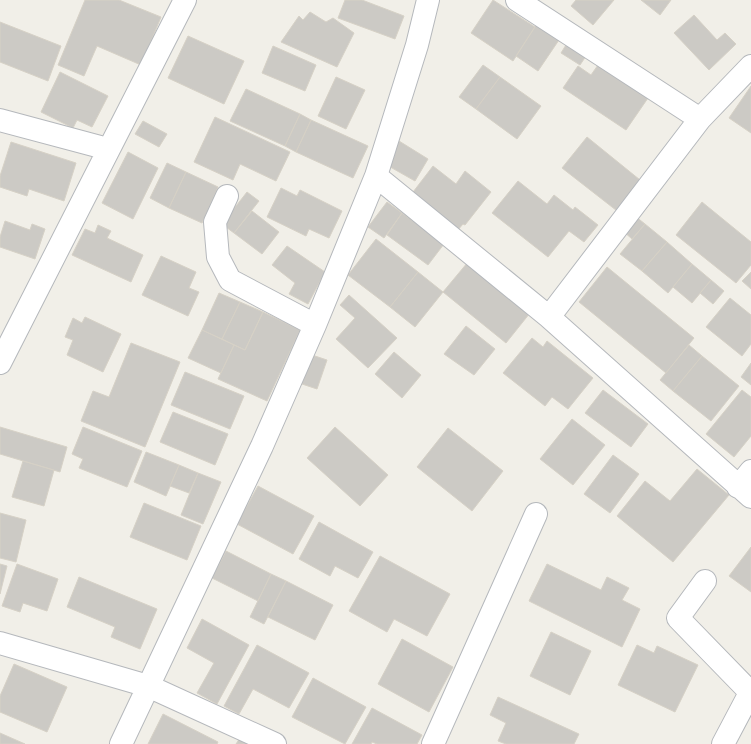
<svg xmlns="http://www.w3.org/2000/svg" width="751" height="744" font-family="'Open Sans',sans-serif">
<rect width="100%" height="100%" fill="#f1efe8"/>
<path fill="#cccac5" stroke="#d6d1c6" d="M85 0H119L161 17 141 65 97 46 84 76 58 65Z
M345 0H362L404 16 395 39 338 18Z
M493 0 535 27 513 61 471 33Z
M576 0H614L593 25 571 6Z
M641 0H671L660 15Z
M310 12 326 22 333 18 354 33 337 67 281 42 299 16 303 20Z
M694 15 717 40 725 33 736 44 709 70 674 33Z
M0 22 61 46 48 81 0 62Z
M538 22 561 37 538 71 516 56Z
M188 36 244 61 224 104 168 78Z
M569 40 588 53 580 65 561 53Z
M273 46 316 65 305 91 262 73Z
M483 65 500 77 476 109 459 97Z
M598 65 648 98 626 130 563 88 578 66 591 75Z
M60 72 108 96 92 127 77 120 73 128 41 112Z
M336 77 365 90 346 129 318 116Z
M500 77 541 106 517 139 476 109Z
M751 86V133L729 118Z
M246 89 300 114 285 146 230 121Z
M300 114 311 120 296 152 285 146Z
M215 117 290 152 276 181 240 164 233 180 194 162Z
M311 120 368 146 353 178 296 152Z
M143 121 167 134 159 147 135 134Z
M587 137 645 184 621 214 562 168Z
M399 141 428 159 415 181 385 164Z
M11 142 76 163 64 201 29 189 27 196 0 187V176Z
M128 152 158 168 133 219 102 203Z
M167 163 186 172 169 208 150 198Z
M433 166 456 184 465 171 491 192 465 225 463 224 457 231 410 196Z
M186 172 218 187 202 223 169 208Z
M518 181 547 204 554 195 573 210 575 207 598 225 584 242 569 231 548 257 492 213Z
M281 188 297 196 300 190 342 211 329 238 309 229 306 236 267 217Z
M247 192 259 201 234 233 222 224Z
M387 202 402 213 384 238 368 227Z
M702 202 751 242V265L736 283 676 235Z
M252 211 279 232 262 254 234 233Z
M402 213 444 244 428 265 387 235Z
M635 216 645 224 632 239 623 231Z
M5 221 30 230 32 224 45 229 35 259 0 247V237Z
M645 224 667 242 642 271 620 254Z
M98 225 111 231 107 238 143 255 131 282 72 255 85 229 95 233Z
M376 239 418 272 390 307 348 275Z
M667 242 692 264 668 293 642 271Z
M287 246 325 272 308 304 289 294 295 283 272 265Z
M161 256 196 272 189 288 199 292 188 316 142 295Z
M468 262 530 313 506 343 443 292Z
M692 264 711 280 692 303 673 287Z
M607 267 694 338 666 373 579 302Z
M418 272 443 292 415 327 390 307Z
M751 272V289L742 281Z
M711 280 724 291 713 304 700 293Z
M219 293 240 302 222 339 202 330Z
M349 295 397 338 368 368 336 339 355 318 340 305Z
M730 298 751 315V344L742 356 706 327Z
M240 302 263 312 245 350 222 339Z
M263 312 300 330 267 401 218 379 234 345 245 350Z
M85 317 121 334 103 372 67 355 73 340 65 337 73 318 82 323Z
M466 326 495 349 474 375 444 354Z
M202 330 234 345 221 373 188 358Z
M532 338 543 347 547 341 593 378 568 409 552 397 545 406 503 373Z
M131 343 180 362 145 447 81 421 93 391 109 397Z
M689 345 702 356 673 391 660 380Z
M394 352 421 375 402 398 375 374Z
M312 355 327 360 317 389 302 384Z
M702 356 739 386 711 421 673 391Z
M751 363V385L741 377Z
M185 372 244 396 230 429 171 405Z
M603 390 648 424 631 447 585 413Z
M742 390 751 397V436L734 457 706 434Z
M173 412 228 434 215 465 160 442Z
M572 419 605 445 573 485 540 459Z
M0 427 67 447 60 472 0 454Z
M83 427 142 451 127 487 79 468 83 459 72 454Z
M335 427 388 475 360 506 307 458Z
M448 428 503 471 472 511 417 467Z
M146 452 179 465 166 496 134 482Z
M613 455 639 474 610 513 584 494Z
M23 461 54 470 44 506 12 497Z
M179 465 198 473 189 493 170 486Z
M697 469 729 495 673 562 617 516 645 481 670 501Z
M198 473 221 482 203 524 181 515Z
M258 486 314 516 293 554 237 524Z
M144 503 201 526 187 560 130 537Z
M0 513 26 520 16 562 0 558Z
M319 522 373 552 358 578 335 566 330 576 299 559Z
M751 547V592L729 576Z
M226 551 271 574 258 601 212 578Z
M380 556 450 594 427 636 394 619 387 632 349 611Z
M0 564 7 566 0 594Z
M17 564 58 579 47 611 23 603 20 612 2 606Z
M547 564 601 590 607 577 629 588 622 600 640 609 622 647 529 601Z
M271 574 286 581 264 624 250 617Z
M79 577 157 609 140 649 111 637 115 627 67 607Z
M286 581 333 605 315 640 268 617Z
M202 619 249 645 217 704 197 693 214 663 187 648Z
M551 632 591 651 570 695 530 676Z
M402 639 453 667 429 712 378 684Z
M257 645 309 673 289 708 253 689 239 714 224 706Z
M637 645 654 653 657 646 698 665 675 712 618 685Z
M14 664 67 687 47 732 0 712V696Z
M313 678 366 707 345 744 292 717Z
M498 697 579 734 574 744H506L498 741 506 723 490 715Z
M372 708 422 735 417 744H377L372 742 371 744H352Z
M163 714 218 742 217 744H148Z
M0 733 25 744H0Z
M240 738 252 744H236Z"/>
<g fill="none" stroke-linecap="round" stroke-linejoin="round">
<g stroke="#b5b8bc" stroke-width="24">
<path id="minor" d="M517 0 700 119
M0 120 108 149
M376 176 549 317 751 497
M227 196 215 222 218 257 230 280 315 325
M549 317 700 119 751 66
M0 363 185 0
M738 487 751 471
M705 581 678 618 750 692
M0 643 148 686 275 744
M121 744 262 446 315 325 376 176 417 45 428 0
M433 744 536 514
M723 744 751 691"/>
</g>
<use href="#minor" stroke="#fff" stroke-width="22"/>
</g>
</svg>
